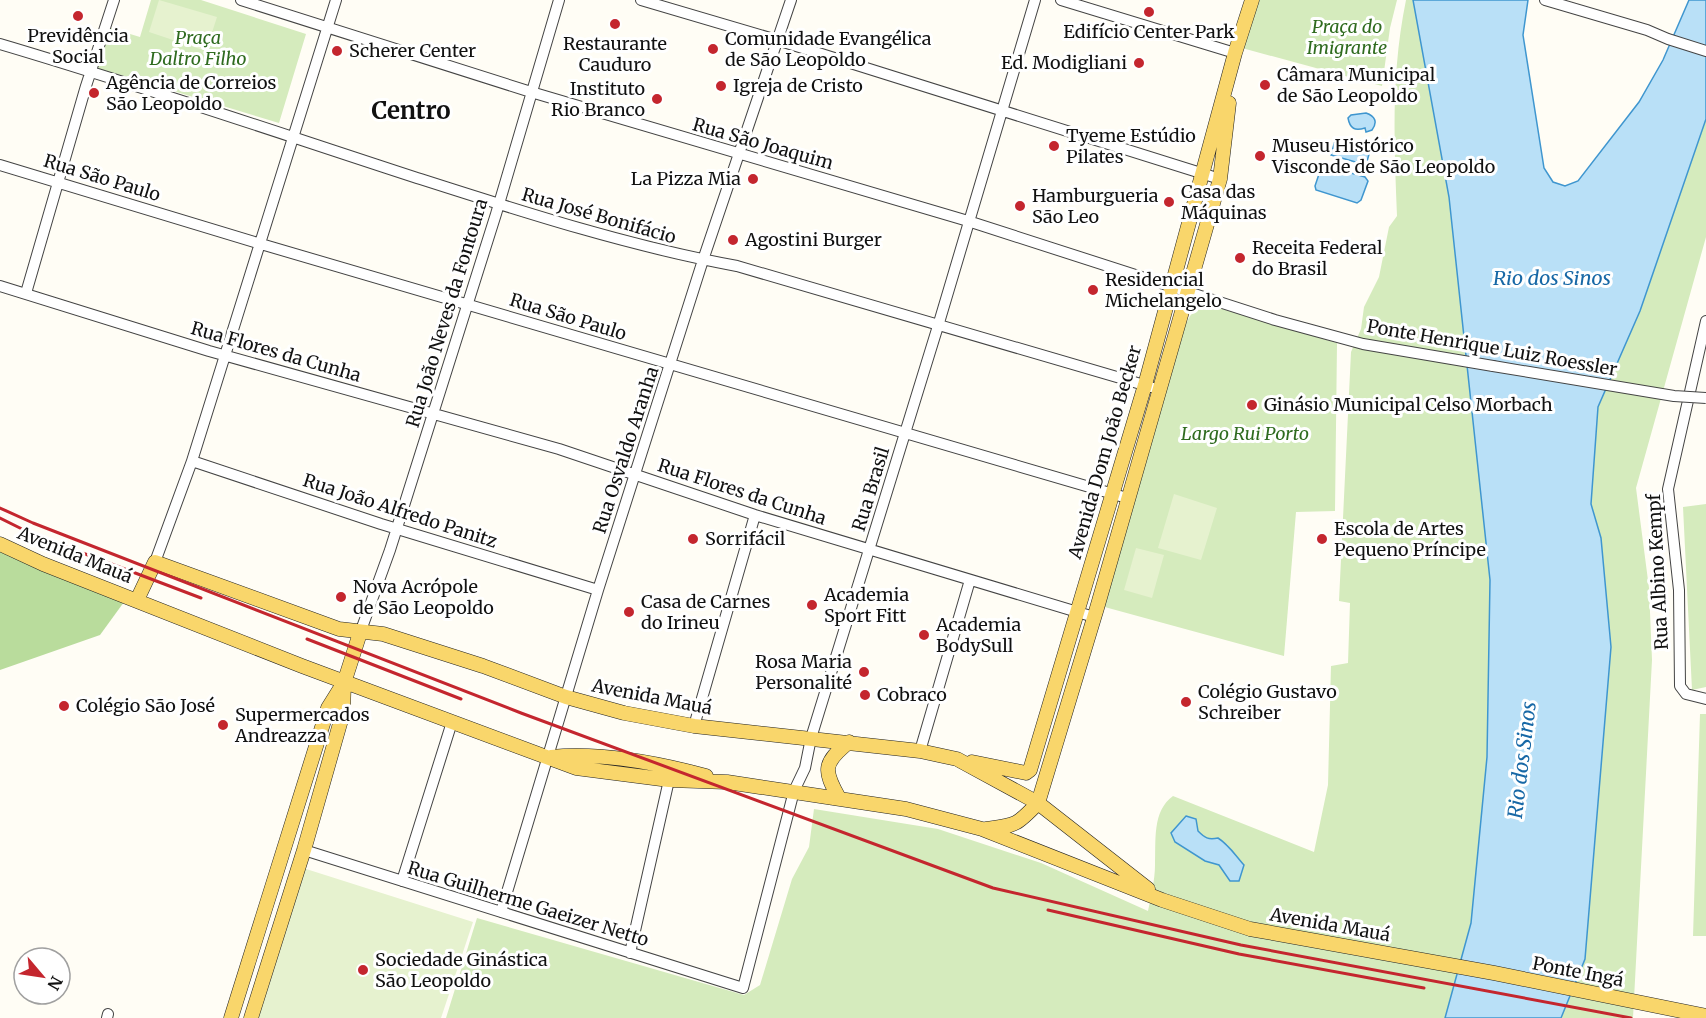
<svg xmlns="http://www.w3.org/2000/svg" width="1706" height="1018" font-family="Merriweather,serif">
<rect width="100%" height="100%" fill="#fffdf5"/>
<path fill="#d5ebbd" fill-rule="evenodd" d="M151 0H201L306 34 279 123 94 67 107 27 140 37Z
M1256 0H1397L1390 28 1382 86 1242 48Z
M1406 0H1413L1449 197 1490 580 1487 757 1471 923 1445 1018H446L477 918 744 995 760 985 792 879 809 847 814 809 938 829 1041 863 1148 911C1151 897 1155 879 1155 865 1156 841 1152 811 1173 796L1314 852 1328 785 1331 666 1348 663 1350 603 1339 601 1351 352 1361 329 1364 307 1379 277 1389 227 1397 216C1394 142 1391 73 1406 0ZM1196 819 1198 831 1204 838 1227 844 1234 854 1244 865 1230 881 1219 865 1205 861 1175 842 1171 833Z
M1706 119V237L1636 488 1649 588 1652 660 1633 1018H1561L1585 959 1611 647 1601 538 1591 504 1598 407 1640 311Z
M1202 303 1337 343 1335 511 1296 512 1284 656 1101 606 1180 335 1190 316Z
M1706 504V687L1692 690 1683 507Z
M1700 714H1706V936H1693Z"/>
<path fill="#b9dc9c" d="M0 547 124 602 100 635 0 670Z"/>
<path fill="#e6f2cf" d="M159 0 217 17 206 51 149 32Z
M1174 494 1217 508 1201 560 1158 548Z
M1136 548 1164 555 1152 598 1124 590Z
M303 868 473 922 441 1018H255Z"/>
<path fill="#b9e0f7" stroke="#3f96cf" stroke-width="1.5" d="M1413 0H1528L1523 35 1544 168 1553 182 1565 186 1578 181 1639 102 1663 60 1689 0H1706V119L1640 311 1598 407 1591 504 1601 538 1611 647 1585 959 1561 1018H1445L1471 923 1487 757 1490 580 1449 197Z
M1366 113C1375 116 1378 122 1372 130L1366 132 1365 128C1355 131 1350 129 1348 118L1351 115Z
M1336 137 1371 147 1366 165 1331 155Z
M1326 166 1365 177 1368 181 1361 200 1357 203 1316 190 1315 186 1321 168Z
M1186 816 1196 819 1198 831C1205 838 1208 840 1218 838 1229 845 1235 855 1244 865L1239 881H1230L1219 865 1205 861 1175 842 1171 833Z"/>
<g fill="none" stroke-linecap="round" stroke-linejoin="round">
<g stroke="#444" stroke-width="12">
<path id="minor" d="M241 0 531 92 968 221 1275 320 1363 344 1493 366
M641 0 777 40 1220 179
M1061 0 1235 53
M1545 0 1647 30 1668 39 1706 51
M0 44C139 85 276 132 414 177 520 211 628 246 737 266L1151 387
M0 165 261 244 1127 498
M0 286 209 351 559 449 755 515 1094 617
M26 293 86 86 114 0
M1706 321 1668 489 1679 590 1680 686 1686 694 1706 699
M192 461 381 524 598 590
M155 562 192 461 336 0
M360 633 390 550 496 214 559 0
M694 726 755 515
M920 751 970 580
M304 850 743 988 794 791 805 768 811 738 938 326 1035 0
M402 881 452 722
M501 912 598 590 703 260 791 0
M630 953 669 780
M107 1018 108 1014"/>
</g>
<g stroke="#222" stroke-width="15">
<path id="major" d="M0 544 43 564 302 666 576 768 669 780 727 782 906 809 982 829 1162 900 1250 929 1494 973 1706 1016
M137 600 155 562 339 629 383 634 483 666 566 697 624 713 694 726 920 751 957 759 1038 803 1148 889
M551 757C601 752 658 763 706 776
M972 762 1026 773 1030 770 1145 385 1235 53 1252 0
M839 798C823 770 823 763 849 742
M986 829C1016 825 1016 826 1038 803L1097 608 1220 179 1229 103
M231 1018 328 708 343 684
M251 1018 304 850 343 713 344 683 360 633"/>
</g>
<use href="#minor" stroke="#fff" stroke-width="10"/>
<use href="#major" stroke="#f9d66b" stroke-width="14"/>
<path stroke="#c4262e" stroke-width="3" d="M0 508 33 523 521 713 993 888 1241 945 1631 1018
M0 518 30 533 201 598
M307 639 461 699
M1048 910 1239 954 1424 988"/>
<g stroke="#444" stroke-width="12" stroke-linecap="butt">
<path id="minor-bridge" d="M1493 366 1674 396 1706 398"/>
</g>
<use href="#minor-bridge" stroke="#fff" stroke-width="10"/>
</g>
<g fill="#c4262e" stroke="#fff" stroke-width="2">
<circle cx="1149" cy="12" r="6"/>
<circle cx="78" cy="16" r="6"/>
<circle cx="615" cy="24" r="6"/>
<circle cx="713" cy="49" r="6"/>
<circle cx="337" cy="51" r="6"/>
<circle cx="1139" cy="63" r="6"/>
<circle cx="1265" cy="85" r="6"/>
<circle cx="721" cy="86" r="6"/>
<circle cx="94" cy="93" r="6"/>
<circle cx="657" cy="99" r="6"/>
<circle cx="1054" cy="146" r="6"/>
<circle cx="1260" cy="156" r="6"/>
<circle cx="753" cy="179" r="6"/>
<circle cx="1169" cy="202" r="6"/>
<circle cx="1020" cy="206" r="6"/>
<circle cx="733" cy="240" r="6"/>
<circle cx="1240" cy="258" r="6"/>
<circle cx="1093" cy="290" r="6"/>
<circle cx="1252" cy="405" r="6"/>
<circle cx="693" cy="539" r="6"/>
<circle cx="1322" cy="539" r="6"/>
<circle cx="341" cy="597" r="6"/>
<circle cx="812" cy="605" r="6"/>
<circle cx="629" cy="612" r="6"/>
<circle cx="924" cy="635" r="6"/>
<circle cx="864" cy="672" r="6"/>
<circle cx="865" cy="695" r="6"/>
<circle cx="1186" cy="702" r="6"/>
<circle cx="64" cy="706" r="6"/>
<circle cx="223" cy="725" r="6"/>
<circle cx="363" cy="970" r="6"/>
</g>
<g text-anchor="middle" stroke-width="6" stroke-linejoin="round" paint-order="stroke">
<g font-size="18" font-style="italic" fill="#2f6b1f" stroke="#fff">
<text x="1347" y="33">Praça do<tspan x="1347" dy="21">Imigrante</tspan></text>
<text x="198" y="44">Praça<tspan x="198" dy="21">Daltro Filho</tspan></text>
<text x="1245" y="440">Largo Rui Porto</text>
</g>
<g font-size="18" fill="#111" stroke="#fff" text-anchor="start">
<text x="1149" y="38" text-anchor="middle">Edifício Center Park</text>
<text x="78" y="42" text-anchor="middle">Previdência<tspan x="78" dy="21">Social</tspan></text>
<text x="725" y="45">Comunidade Evangélica<tspan x="725" dy="21">de São Leopoldo</tspan></text>
<text x="615" y="50" text-anchor="middle">Restaurante<tspan x="615" dy="21">Cauduro</tspan></text>
<text x="349" y="57">Scherer Center</text>
<text x="1127" y="69" text-anchor="end">Ed. Modigliani</text>
<text x="1277" y="81">Câmara Municipal<tspan x="1277" dy="21">de São Leopoldo</tspan></text>
<text x="106" y="89">Agência de Correios<tspan x="106" dy="21">São Leopoldo</tspan></text>
<text x="733" y="92">Igreja de Cristo</text>
<text x="645" y="95" text-anchor="end">Instituto<tspan x="645" dy="21">Rio Branco</tspan></text>
<text x="1066" y="142">Tyeme Estúdio<tspan x="1066" dy="21">Pilates</tspan></text>
<text x="1272" y="152">Museu Histórico<tspan x="1272" dy="21">Visconde de São Leopoldo</tspan></text>
<text x="741" y="185" text-anchor="end">La Pizza Mia</text>
<text x="1181" y="198">Casa das<tspan x="1181" dy="21">Máquinas</tspan></text>
<text x="1032" y="202">Hamburgueria<tspan x="1032" dy="21">São Leo</tspan></text>
<text x="745" y="246">Agostini Burger</text>
<text x="1252" y="254">Receita Federal<tspan x="1252" dy="21">do Brasil</tspan></text>
<text x="1105" y="286">Residencial<tspan x="1105" dy="21">Michelangelo</tspan></text>
<text x="1264" y="411">Ginásio Municipal Celso Morbach</text>
<text x="1334" y="535">Escola de Artes<tspan x="1334" dy="21">Pequeno Príncipe</tspan></text>
<text x="705" y="545">Sorrifácil</text>
<text x="353" y="593">Nova Acrópole<tspan x="353" dy="21">de São Leopoldo</tspan></text>
<text x="824" y="601">Academia<tspan x="824" dy="21">Sport Fitt</tspan></text>
<text x="641" y="608">Casa de Carnes<tspan x="641" dy="21">do Irineu</tspan></text>
<text x="936" y="631">Academia<tspan x="936" dy="21">BodySull</tspan></text>
<text x="852" y="668" text-anchor="end">Rosa Maria<tspan x="852" dy="21">Personalité</tspan></text>
<text x="1198" y="698">Colégio Gustavo<tspan x="1198" dy="21">Schreiber</tspan></text>
<text x="877" y="701">Cobraco</text>
<text x="76" y="712">Colégio São José</text>
<text x="235" y="721">Supermercados<tspan x="235" dy="21">Andreazza</tspan></text>
<text x="375" y="966">Sociedade Ginástica<tspan x="375" dy="21">São Leopoldo</tspan></text>
</g>
<g font-size="18" fill="#111" stroke="#fff">
<text transform="translate(763 144) rotate(16)" y="6">Rua São Joaquim</text>
<text transform="translate(102 178) rotate(17)" y="6">Rua São Paulo</text>
<text transform="translate(599 216) rotate(16)" y="6">Rua José Bonifácio</text>
<text transform="translate(447 313) rotate(-73)" y="6">Rua João Neves da Fontoura</text>
<text transform="translate(568 317) rotate(17)" y="6">Rua São Paulo</text>
<text transform="translate(1492 348) rotate(10)" y="6">Ponte Henrique Luiz Roessler</text>
<text transform="translate(276 352) rotate(16)" y="6">Rua Flores da Cunha</text>
<text transform="translate(626 450) rotate(-72)" y="6">Rua Osvaldo Aranha</text>
<text transform="translate(1105 452) rotate(-74)" y="6">Avenida Dom João Becker</text>
<text transform="translate(871 489) rotate(-73)" y="6">Rua Brasil</text>
<text transform="translate(742 492) rotate(18)" y="6">Rua Flores da Cunha</text>
<text transform="translate(400 511) rotate(18)" y="6">Rua João Alfredo Panitz</text>
<text transform="translate(75 555) rotate(22)" y="6">Avenida Mauá</text>
<text transform="translate(1658 572) rotate(-93)" y="6">Rua Albino Kempf</text>
<text transform="translate(652 697) rotate(11)" y="6">Avenida Mauá</text>
<text transform="translate(528 904) rotate(17)" y="6">Rua Guilherme Gaeizer Netto</text>
<text transform="translate(1330 925) rotate(10)" y="6">Avenida Mauá</text>
<text transform="translate(1578 972) rotate(11)" y="6">Ponte Ingá</text>
</g>
<g font-size="20" font-style="italic" fill="#1768a6" stroke="#fff">
<text x="1552" y="285">Rio dos Sinos</text>
<text transform="translate(1522 760) rotate(-83)" y="7">Rio dos Sinos</text>
</g>
<g font-size="24" font-weight="bold" fill="#111" stroke="#fff">
<text x="411" y="119">Centro</text>
</g>
</g>
<g transform="translate(42 976) rotate(119)"><circle r="28" fill="#ffffff" stroke="#a0a0a0" stroke-width="1.5"/>
<path d="M0-4.5L10 22L0 15L-10 22Z" fill="#c4262e"/>
<text y="-9" font-size="16" font-weight="bold" text-anchor="middle" fill="#111111">N</text>
</g>
</svg>
